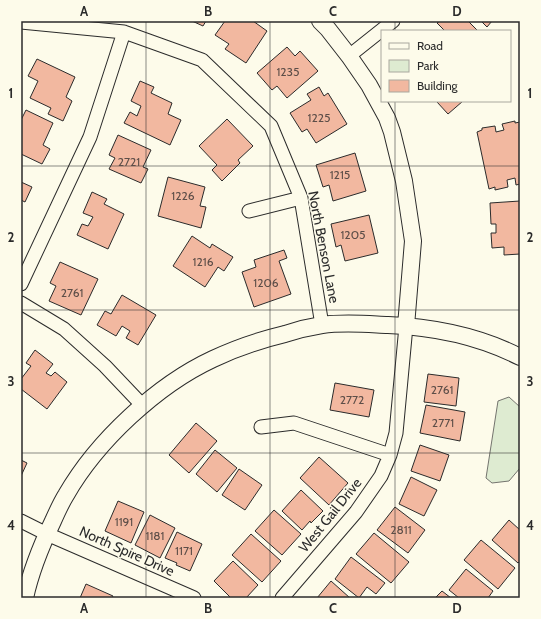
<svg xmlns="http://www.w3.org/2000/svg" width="541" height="619" font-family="Cabin,sans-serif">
<rect width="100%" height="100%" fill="#fdfbea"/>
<path fill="#deebd1" stroke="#74746e" d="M509 397 520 407V468L509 481 492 483 486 478 498 401Z"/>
<path fill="#f2b8a0" stroke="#2b2b2b" d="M192 21H206L203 26Z
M225 21H253L267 31 246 63 225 49 229 44 215 35Z
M440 21H468L478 31H445L437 23Z
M481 21H492L487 27Z
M287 47 295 56 300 51 318 71 287 98 277 86 272 90 257 73Z
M37 59 75 77 66 97 72 101 63 121 48 114 51 108 30 98 38 81 28 76Z
M140 81 154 87 151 93 172 103 168 114 181 120 170 145 124 123 130 112 137 116 141 106 131 101Z
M319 87 324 96 328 93 347 124 316 143 307 129 302 132 290 113 311 100 307 94Z
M438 101H463L448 114 437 102Z
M26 110 53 123 43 145 50 149 42 164 21 154V120Z
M227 119 253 146 238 160 240 163 222 181 212 170 217 165 199 146Z
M515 121V123L520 122V184L516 185 515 178 507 180 508 187 495 190V187L489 189 477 132 482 130V128L495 126 496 132 504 130 502 124Z
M118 135 151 150 143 167 148 169 141 183 109 169 115 158 109 155Z
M355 153 366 191 333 201 329 185 323 187 316 165Z
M168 177 205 187 200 206 206 207 201 228 158 216Z
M21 182 32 187 25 202 21 200Z
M92 192 107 199 104 204 124 214 108 249 77 235 82 224 88 226 93 217 83 213Z
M520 201V254L504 255V247L492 248 491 233H496V224H491L490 203Z
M369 215 378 253 345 261 341 245 336 247 331 224Z
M192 236 210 248 212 244 233 257 224 271 218 267 205 287 173 266Z
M284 250 287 258 279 261 291 294 254 307 242 272 256 267 254 260Z
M60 262 98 279 81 315 49 301 56 286 50 283Z
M122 295 156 315 138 345 126 338 130 331 122 326 116 336 97 325 105 311 111 314Z
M35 350 53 364 46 373 51 376 55 372 67 382 47 409 21 389V379L31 366 26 363Z
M428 374 459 378 456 406 424 402Z
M335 383 374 390 369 417 330 410Z
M426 405 465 412 460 441 420 433Z
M196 423 217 441 189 473 169 455Z
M420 445 449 455 440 481 411 471Z
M215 450 237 468 217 492 196 474Z
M319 457 348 483 329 505 300 478Z
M21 460 27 463 21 476Z
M239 469 262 485 245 510 222 495Z
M411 477 437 490 424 516 399 504Z
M301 490 323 511 311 523 310 521 302 530 282 511Z
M118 501 144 512 131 543 105 531Z
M395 507 425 530 408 553 377 530Z
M274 510 301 534 282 555 255 531Z
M150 515 175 528 160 558 135 545Z
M509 520 520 530V561L518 563 492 540Z
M177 532 202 544 190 571 176 565 177 563 165 558Z
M374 533 409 562 391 583 356 554Z
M251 534 281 561 262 582 232 555Z
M481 540 515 568 498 589 464 560Z
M351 557 385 583 376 594 367 587 359 598 335 579Z
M233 561 258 585 246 598H231L214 581Z
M466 569 493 591 488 598H459L449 590Z
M331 581 350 598H317Z
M86 584 113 596 112 598H80Z
M442 591 451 598H435Z"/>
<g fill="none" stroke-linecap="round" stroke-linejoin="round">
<g stroke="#2b2b2b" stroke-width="15">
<path id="minor" d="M21 22 124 32 202 60 271 126 301 198 322 325
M349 56 393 21
M249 211 301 198
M21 284 90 137 124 32
M21 303 64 329 105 366 143 406
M261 427 294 423 390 455
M21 521 47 534 194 598
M282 598 356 512 381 476 390 455 396 433 406 326"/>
</g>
<g stroke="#2b2b2b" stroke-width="18">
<path id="tertiary" d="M320 21 328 29 349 56 369 85 387 118 392 132 404 181 413 241 406 326
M25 598C31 570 41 546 53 521 57 512 61 503 66 495 97 441 157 385 213 359 236 348 260 340 285 334 297 330 309 327 322 325 344 322 366 324 388 325 434 327 479 336 520 357"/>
</g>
<use href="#minor" stroke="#fdfbea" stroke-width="13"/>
<use href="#tertiary" stroke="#fdfbea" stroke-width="16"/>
</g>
<path fill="none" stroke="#2b2b2b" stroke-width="1" stroke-opacity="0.55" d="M146 21V598M270 21V598M395 21V31M395 101V598M21 166H520M21 310H520M21 453H520"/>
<g text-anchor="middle" stroke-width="3" stroke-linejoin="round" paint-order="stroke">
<g font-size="12" fill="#5d4e48">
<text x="288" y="76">1235</text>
<text x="319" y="122">1225</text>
<text x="129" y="166">2721</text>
<text x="340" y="179">1215</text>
<text x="183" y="200">1226</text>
<text x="353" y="239">1205</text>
<text x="203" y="266">1216</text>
<text x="266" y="287">1206</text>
<text x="72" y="297">2761</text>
<text x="442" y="394">2761</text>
<text x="352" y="404">2772</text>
<text x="443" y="427">2771</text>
<text x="124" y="526">1191</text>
<text x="401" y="534">2811</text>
<text x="155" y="540">1181</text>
<text x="184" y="555">1171</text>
</g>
<g font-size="14" fill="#2b2b2b" stroke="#fdfbea">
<text transform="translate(324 247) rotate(79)" y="5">North Benson Lane</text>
<text transform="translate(330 515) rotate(-51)" y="5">West Gail Drive</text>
<text transform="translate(127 551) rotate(24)" y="5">North Spire Drive</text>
</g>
</g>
<rect width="541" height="619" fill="none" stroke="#fdfbea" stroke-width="44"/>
<rect x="381" y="30" width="130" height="72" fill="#fdfbea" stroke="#a9a89e"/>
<rect x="389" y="43" width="20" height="6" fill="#fdfbea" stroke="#a9a89e"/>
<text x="417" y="50" font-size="12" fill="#2b2b2b">Road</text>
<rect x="389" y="60" width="20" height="12" fill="#deebd1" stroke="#a9a89e"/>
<text x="417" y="70" font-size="12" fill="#2b2b2b">Park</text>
<rect x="389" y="80" width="20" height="12" fill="#f2b8a0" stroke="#a9a89e"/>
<text x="417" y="90" font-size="12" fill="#2b2b2b">Building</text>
<rect x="22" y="22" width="497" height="575" fill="none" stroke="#2b2b2b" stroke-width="1.5"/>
<g font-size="13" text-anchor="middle" font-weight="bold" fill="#2b2b2b">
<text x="84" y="16">A</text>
<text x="208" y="16">B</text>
<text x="333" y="16">C</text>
<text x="457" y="16">D</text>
<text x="11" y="98">1</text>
<text x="530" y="98">1</text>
<text x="11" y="242">2</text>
<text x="530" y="242">2</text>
<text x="11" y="386">3</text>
<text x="530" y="386">3</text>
<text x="11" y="530">4</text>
<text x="530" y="530">4</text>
<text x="84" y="613">A</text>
<text x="208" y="613">B</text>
<text x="333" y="613">C</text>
<text x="457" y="613">D</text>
</g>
</svg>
